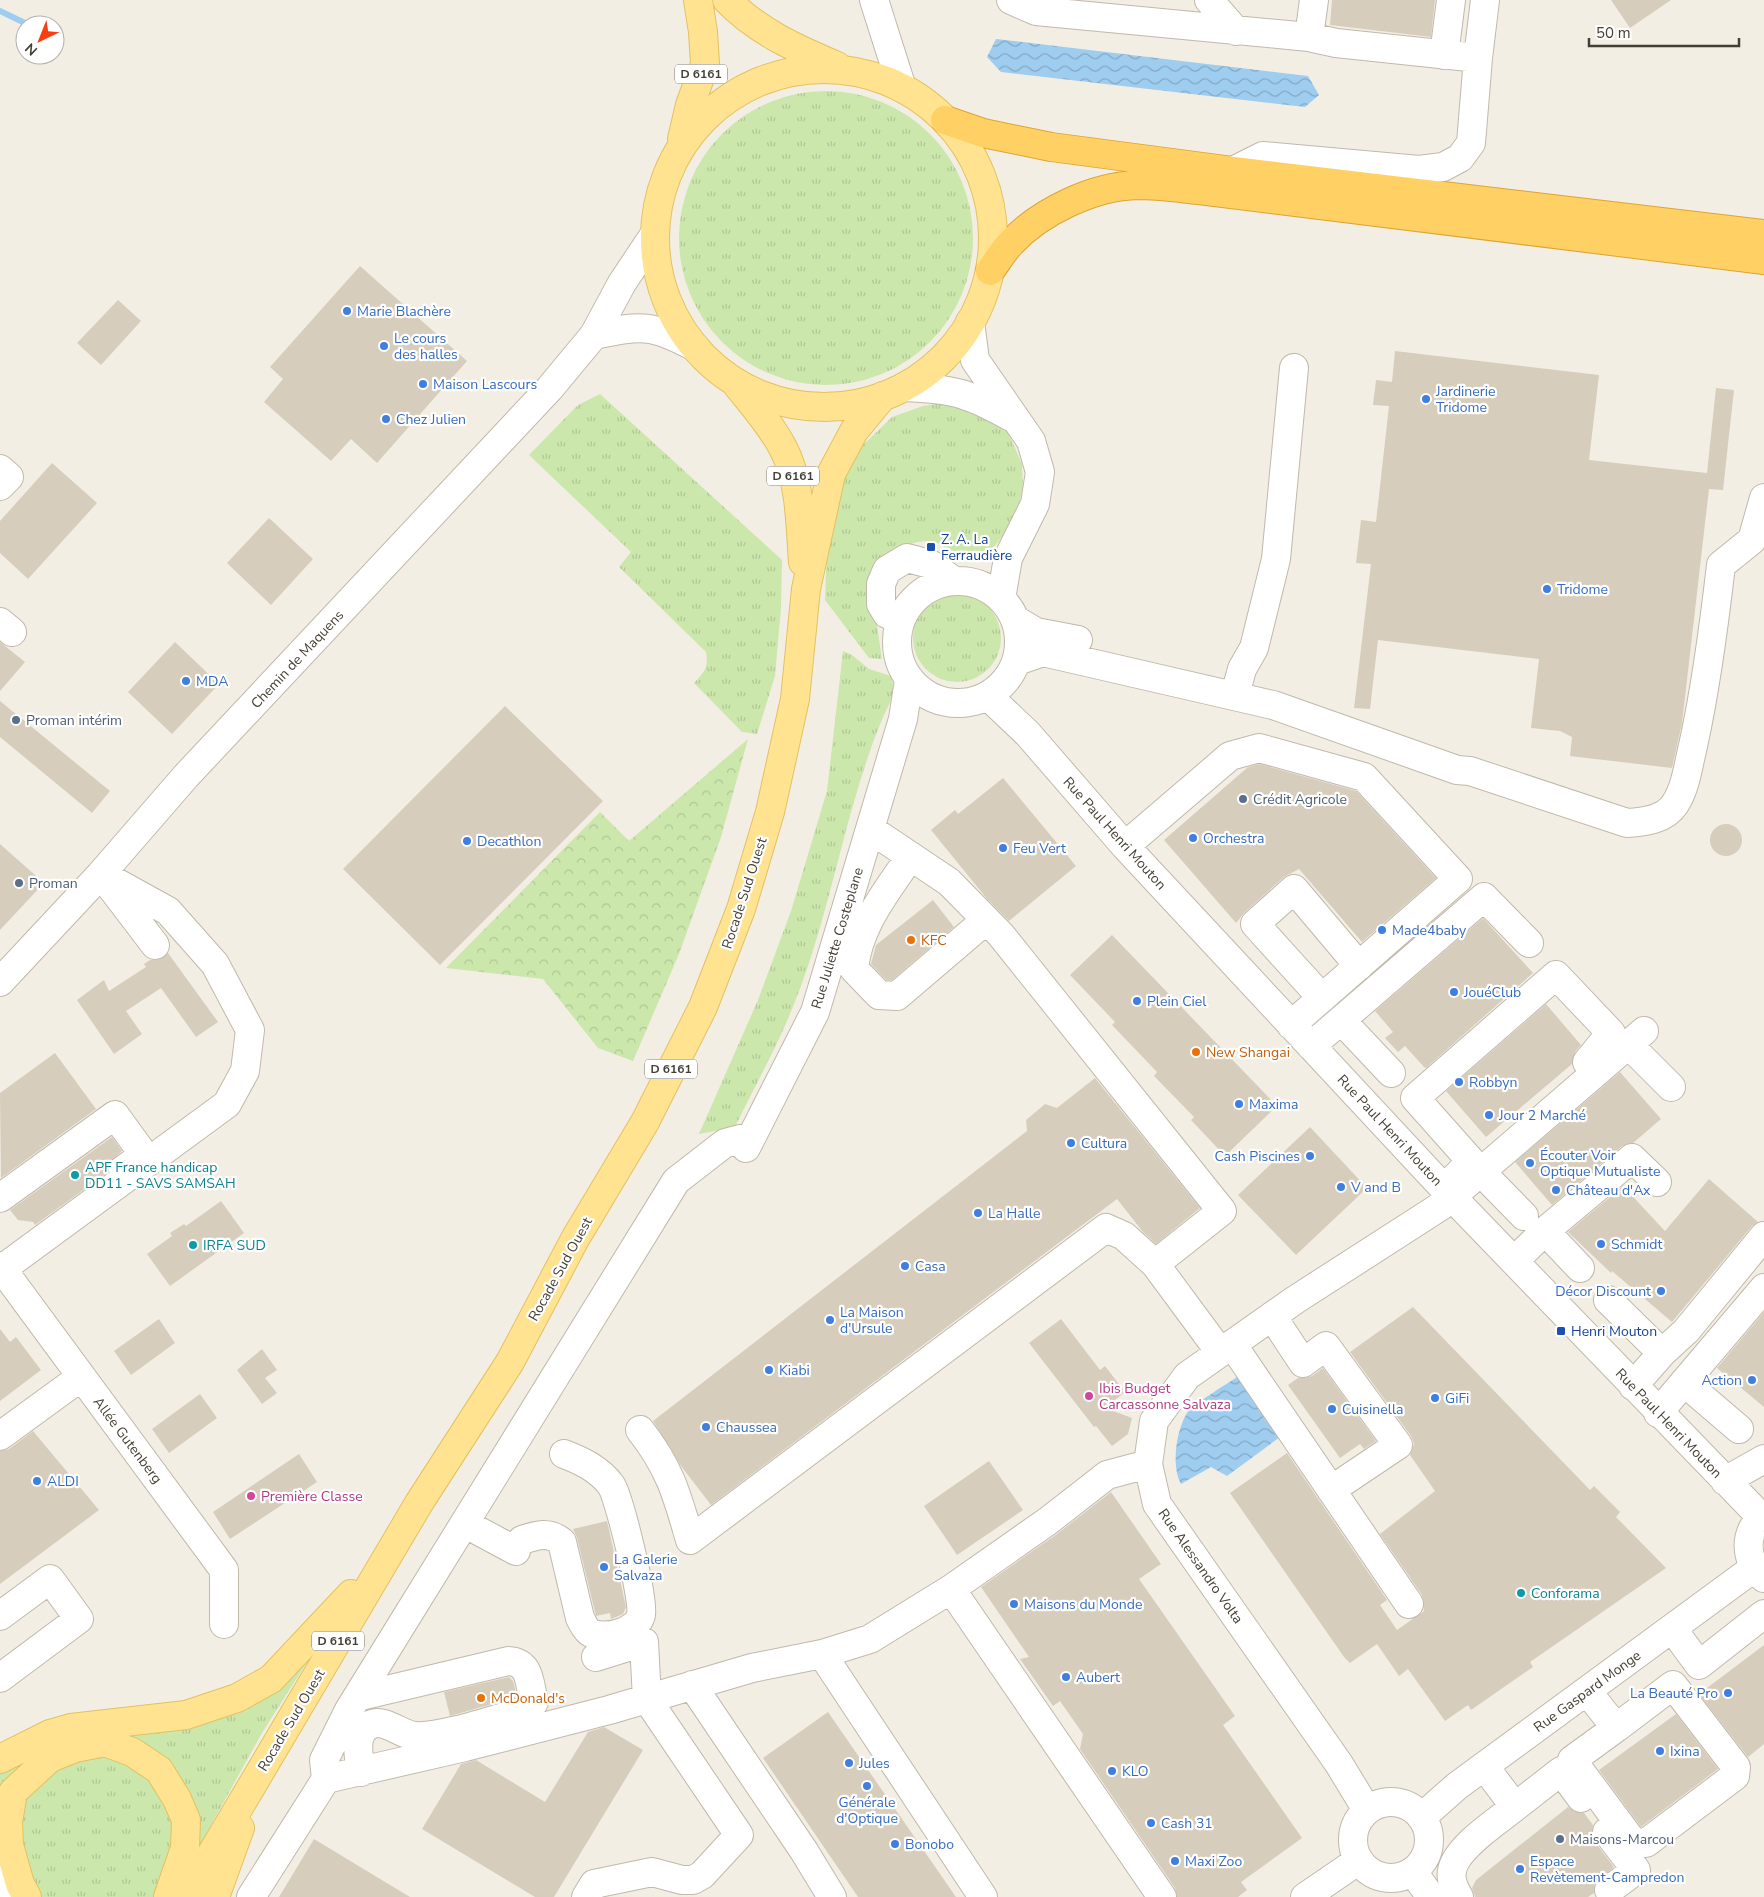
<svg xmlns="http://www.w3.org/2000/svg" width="1764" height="1897" font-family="'Nunito Sans',sans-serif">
<defs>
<pattern id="grass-tufts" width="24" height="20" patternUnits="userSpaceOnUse" patternTransform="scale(1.25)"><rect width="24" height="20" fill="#cbe7ac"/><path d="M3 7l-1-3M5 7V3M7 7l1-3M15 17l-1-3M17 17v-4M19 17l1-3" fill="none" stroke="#b0c795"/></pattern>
<pattern id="park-crowns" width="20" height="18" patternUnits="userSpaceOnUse" patternTransform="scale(1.25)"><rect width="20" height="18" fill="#cbe7ac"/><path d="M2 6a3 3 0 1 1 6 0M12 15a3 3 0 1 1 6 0" fill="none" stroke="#b0c795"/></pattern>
<pattern id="water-waves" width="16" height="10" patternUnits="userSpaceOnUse" patternTransform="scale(1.25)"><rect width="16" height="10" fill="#9fcdf0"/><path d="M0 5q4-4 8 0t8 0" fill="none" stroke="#83a8c3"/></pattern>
</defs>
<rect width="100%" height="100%" fill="#f2eee4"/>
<path fill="url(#grass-tufts)" d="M679 238a147 147 0 1 1 294 0a147 147 0 1 1-294 0Z
M600 394 782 560 781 608 775 676 757 734 742 732 694 683C704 673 709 667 706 652L619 567 631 552 529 455 578 405Z
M949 402 968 404 1007 430 1022 464 1023 488 1018 508 1004 534 989 554 968 561C941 546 933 532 902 548L876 619 882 659 869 658 825 600 827 546 845 470 861 447 892 417 923 406Z
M913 638a44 44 0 1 1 88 0a44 44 0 1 1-88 0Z
M843 651 852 655 869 669 891 676C897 695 888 705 881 722 876 733 872 745 868 757 839 842 825 932 790 1014 774 1053 753 1089 735 1127L699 1134 758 1000 791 911 827 791Z
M323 1637 262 1733 185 1872C188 1860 196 1844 195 1831 191 1770 136 1722 73 1738 55 1742 37 1754 24 1767 16 1774 10 1785 0 1791V1767C28 1751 56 1738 88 1732 131 1722 177 1728 220 1714 261 1699 294 1668 323 1637Z
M107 1752 167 1791 177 1841 158 1897H38L17 1842 19 1810 34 1783 58 1762Z"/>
<path fill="url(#park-crowns)" d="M748 739 721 837 679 954 633 1061 598 1048 543 979 446 968 600 812 629 841Z"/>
<path fill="url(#water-waves)" d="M996 39 1308 76 1319 95 1305 107 1001 72 987 57Z
M1237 1377 1280 1437 1227 1476 1211 1467 1181 1484C1171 1466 1176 1431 1187 1413 1192 1405 1227 1384 1237 1377Z"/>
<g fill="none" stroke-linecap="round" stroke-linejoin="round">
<path stroke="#9fcdf0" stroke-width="6" d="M0 11 29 25"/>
</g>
<path fill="#d7cdbd" d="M1332 0H1435L1431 37 1330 25Z
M1611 0H1671L1630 28Z
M360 266 467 361 377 463 351 439 331 461 264 402 283 379 270 367Z
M118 300 141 321 101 365 77 343Z
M1395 351 1599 375 1589 460 1707 473 1716 388 1734 390 1723 490 1709 489 1682 723 1672 768 1570 756 1572 737 1560 731 1531 728 1539 659 1378 640 1370 709 1354 708 1371 564 1356 563 1361 520 1376 522 1389 406 1373 405 1376 380 1392 382Z
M52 463 97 503 28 579 0 553V521Z
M269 518 313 559 271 605 227 563Z
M0 642 25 662 0 691Z
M175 642 219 684 172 734 128 692Z
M0 701 110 791 92 813 0 737Z
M505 706 603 801 440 965 343 869Z
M1259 764 1356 791 1436 878 1362 942 1299 869 1284 877 1245 912 1236 923 1164 840 1248 767Z
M1003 778 1076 866 1009 921 988 900 931 830 955 810 958 814Z
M1710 840a16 16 0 1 1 32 0a16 16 0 1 1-32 0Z
M0 844 44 883 0 930Z
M933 900 954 927 892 980H886L871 964 876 945Z
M1483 918 1533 973 1426 1068 1424 1067 1405 1046 1398 1052 1385 1038 1393 1032 1375 1011Z
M1112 935 1277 1106 1225 1156 1191 1120 1194 1117 1154 1076 1157 1072 1112 1025 1115 1022 1070 975Z
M168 953 218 1022 196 1037 161 988 126 1011 142 1034 114 1054 77 1000 104 980 109 991 146 967 144 964 150 960H157Z
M1546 1004 1581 1045 1575 1052 1572 1064 1486 1137 1446 1091Z
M55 1053 96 1109 1 1178 0 1093Z
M1620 1072 1661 1119 1633 1143 1622 1146 1552 1205 1515 1162Z
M1095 1078 1200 1208 1156 1244 1143 1232 1117 1199 711 1505 681 1466 653 1421 1027 1131 1026 1120 1045 1104 1057 1108Z
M1310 1127 1367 1188 1296 1255 1238 1195Z
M112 1137 122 1151 109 1163 108 1172 35 1225 33 1222 18 1220 10 1210Z
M1709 1179 1758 1222 1752 1226 1672 1322 1612 1271 1611 1273 1568 1232 1623 1186 1665 1231Z
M221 1201 244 1233 170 1286 147 1254 172 1236 170 1233 184 1224 186 1226Z
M1413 1307 1590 1490 1594 1486 1620 1512 1616 1517 1666 1568 1530 1662 1533 1667 1471 1710 1468 1705 1445 1721 1408 1669 1399 1676 1377 1644 1350 1663 1344 1657 1230 1493 1287 1453 1387 1600 1380 1605 1397 1630 1424 1611 1422 1595 1380 1534 1435 1491 1410 1455 1414 1444 1411 1436 1350 1352Z
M1764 1312V1407L1717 1368Z
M159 1319 175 1343 131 1375 114 1351Z
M1061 1319 1100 1370 1105 1366 1125 1392 1105 1408 1132 1418 1128 1434 1112 1446 1096 1426 1094 1427 1029 1343Z
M0 1329 10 1342 16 1337 41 1370 0 1401Z
M262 1349 277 1370 265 1378 277 1393 262 1404 237 1370Z
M1323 1368 1376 1441 1364 1449 1360 1444 1340 1458 1288 1385 1298 1378H1305L1312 1376Z
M200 1394 217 1418 169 1453 152 1429Z
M33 1431 99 1510 0 1584V1451L9 1449Z
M299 1454 317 1482 230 1539 213 1512Z
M989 1461 1023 1510 957 1555 924 1506Z
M1111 1492 1161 1564 1139 1579 1235 1716 1223 1725 1302 1838 1241 1882 1247 1890 1238 1897H1177L1175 1888 1080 1749 1083 1734 1060 1701 1053 1706 1020 1659 1029 1657 981 1587 1057 1534Z
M607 1521 626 1607 623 1614 611 1619 610 1613 596 1616 595 1612 577 1538 573 1529Z
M1764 1645V1744L1748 1757 1699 1694Z
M509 1677 513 1681 517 1697 450 1716 444 1692Z
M828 1712 956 1897H858L763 1758Z
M1676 1714 1718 1769 1641 1827 1599 1770Z
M604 1727 643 1750 554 1897H535L422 1829 461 1764 476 1760 545 1802 588 1732Z
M1568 1807 1575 1812 1584 1813 1593 1825 1592 1834 1594 1841 1614 1867 1595 1883 1594 1893 1588 1897H1475L1472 1888 1476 1880Z
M314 1839 410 1897H279Z"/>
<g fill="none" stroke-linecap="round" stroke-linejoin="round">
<g stroke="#c1b9aa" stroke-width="30">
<path id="minor" d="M874 0 902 88
M1011 0 1036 11 1309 37
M1209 0 1236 31
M1314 0 1309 37 1336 43 1478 58
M1444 55 1451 0
M1233 171 1263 156 1419 170 1443 167 1460 158 1471 143 1478 58 1485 0
M970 322 975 360 1031 441 1040 472 1035 504 1008 558 1001 599
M594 335C643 325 650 324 695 347
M904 387C954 389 968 393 1011 417
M0 469 9 477 0 486
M897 642a61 61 0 1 1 122 0a61 61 0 1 1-122 0Z
M901 620 887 614 881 604V584L887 570 907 558 930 564 954 581
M1016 620 1036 632 1078 640
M0 622 12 632
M1017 661 1043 652 1273 705 1457 770 1470 771 1627 823C1643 822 1665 820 1675 804 1686 787 1688 766 1693 746 1706 687 1714 626 1721 565L1752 540 1764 498
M1235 695 1242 669 1254 648 1276 559 1294 368
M988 696 1028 734 1125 846 1451 1196 1762 1518
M1125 846 1230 756 1259 748 1364 777 1458 879 1291 1025
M910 857C887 891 858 926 854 969L879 995 897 996 986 920
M0 982 101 874 186 776 550 388 594 335 622 283 654 235
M1322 998 1255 924 1294 889 1359 966
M1341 1020 1391 1073
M1628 1044 1671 1087
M1311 1046 1484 897 1529 943
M746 1148 815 1012 903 719 909 680
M1481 1172 1524 1216
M1449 1184 1471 1161 1415 1098 1556 975 1611 1033 1587 1062
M0 1198 115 1115 144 1155 123 1170
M1545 1231 1632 1158 1657 1182
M1514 1261 1545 1231 1580 1268
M1155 1264 1220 1352
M0 1266 224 1570V1624
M2 1269 227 1104 245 1071 250 1030 215 964 168 911 101 874 155 945
M1608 1300 1662 1353
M1272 1316 1303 1363 1326 1346 1398 1445 1331 1490
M1232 1344 1409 1604
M1684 1382 1739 1429
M1633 1386 1662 1353 1686 1331 1764 1236
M1658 1413 1764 1288
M640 1430C670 1468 677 1495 690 1540L1106 1228 1124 1236 1155 1264 1222 1211 1001 935 949 882 870 829
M0 1436 81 1377
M1725 1481 1764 1459
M1764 1516C1742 1532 1745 1561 1764 1578
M475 1529 516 1551
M522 1540C537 1535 549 1531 562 1542L580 1618C583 1623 585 1630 591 1633 605 1640 637 1632 641 1615 645 1603 619 1496 611 1485 599 1469 582 1461 564 1454
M951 1589 1162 1897
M0 1616 50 1579 79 1619 0 1678
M1672 1628 1699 1665 1764 1614
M822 1654 983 1897
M692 1685 804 1851 832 1897
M1587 1691 1616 1728 1572 1760 1633 1842 1646 1843 1735 1776 1736 1767 1673 1685 1616 1728
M357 1697 508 1661C531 1662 529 1683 534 1702L530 1708 524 1711C498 1718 441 1738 415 1736 401 1735 386 1719 372 1724 352 1731 359 1757 361 1772
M326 1779 324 1760 349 1710 676 1181 725 1143 752 1136
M1353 1840a38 38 0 1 1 76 0a38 38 0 1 1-76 0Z
M1515 1807 1561 1771 1581 1798
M1367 1810 1339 1764 1157 1504 1148 1464 1154 1421 1187 1376 1295 1300 1441 1206 1644 1031
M1422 1817 1457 1786 1754 1568
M1607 1832 1636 1870 1609 1890
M1413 1872 1431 1897
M0 1877 13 1897
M251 1897 326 1779 465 1747 609 1710 752 1668 822 1654 870 1639 951 1589 1048 1521 1107 1475 1148 1464
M586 1897 594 1884 652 1872 682 1880H693L702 1875 739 1835 647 1699 644 1642 596 1657
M1305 1897 1359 1860
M1459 1897C1455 1890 1450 1879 1452 1871 1455 1848 1498 1821 1515 1807L1484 1766"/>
</g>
<g stroke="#e4c160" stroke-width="30">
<path id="major" d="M727 0C758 32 797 49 837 66
M655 238a169 169 0 1 1 338 0a169 169 0 1 1-338 0Z
M682 139 690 105 705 64 703 32 698 0
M737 385C753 405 771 425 783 448 801 482 800 525 803 562
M0 1759 50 1734 71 1728 186 1715 237 1698 271 1679 351 1594
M27 1897 20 1884 9 1845 8 1822 13 1792 50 1758 75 1748 105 1742 132 1752 159 1770 177 1799 186 1820 185 1848 168 1897
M186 1897 419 1503 510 1362 575 1239 645 1122 703 1007 741 909 770 812 795 699 806 589 831 474 854 431 883 396
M215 1897 240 1828"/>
</g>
<g stroke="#dea432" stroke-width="30">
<path id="highway" d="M945 120 983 133 1051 147 1233 171 1764 234
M990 271C997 262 1003 251 1011 243 1041 211 1094 186 1138 185 1158 185 1179 188 1199 190L1764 260"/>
</g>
<use href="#minor" stroke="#fff" stroke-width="28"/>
<use href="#major" stroke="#ffe391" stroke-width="28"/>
<use href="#highway" stroke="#ffd063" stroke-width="28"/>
</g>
<g fill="#3f7fe0" stroke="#fff" stroke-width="2">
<circle cx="347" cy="311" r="5"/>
<circle cx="384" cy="346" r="5"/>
<circle cx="423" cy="384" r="5"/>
<circle cx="1426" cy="399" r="5"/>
<circle cx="386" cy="419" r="5"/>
<circle cx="1547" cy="589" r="5"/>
<circle cx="186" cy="681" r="5"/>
<circle cx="1193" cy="838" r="5"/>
<circle cx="467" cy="841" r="5"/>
<circle cx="1003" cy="848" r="5"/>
<circle cx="1382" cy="930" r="5"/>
<circle cx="1454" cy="992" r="5"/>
<circle cx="1137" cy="1001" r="5"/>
<circle cx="1459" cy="1082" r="5"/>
<circle cx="1239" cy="1104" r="5"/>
<circle cx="1489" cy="1115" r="5"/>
<circle cx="1071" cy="1143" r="5"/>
<circle cx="1310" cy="1156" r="5"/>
<circle cx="1530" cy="1163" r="5"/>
<circle cx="1341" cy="1187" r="5"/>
<circle cx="1556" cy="1190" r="5"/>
<circle cx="978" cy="1213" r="5"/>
<circle cx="1601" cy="1244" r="5"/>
<circle cx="905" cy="1266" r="5"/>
<circle cx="1661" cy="1291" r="5"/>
<circle cx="830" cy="1320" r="5"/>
<circle cx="769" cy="1370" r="5"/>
<circle cx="1752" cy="1380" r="5"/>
<circle cx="1435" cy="1398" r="5"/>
<circle cx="1332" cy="1409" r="5"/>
<circle cx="706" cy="1427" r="5"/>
<circle cx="37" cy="1481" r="5"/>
<circle cx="604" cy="1567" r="5"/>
<circle cx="1014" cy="1604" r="5"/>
<circle cx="1066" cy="1677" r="5"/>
<circle cx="1728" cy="1693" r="5"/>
<circle cx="1660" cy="1751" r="5"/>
<circle cx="849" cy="1763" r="5"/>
<circle cx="1112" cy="1771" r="5"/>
<circle cx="867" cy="1786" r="5"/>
<circle cx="1151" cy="1823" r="5"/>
<circle cx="895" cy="1844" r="5"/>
<circle cx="1175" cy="1861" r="5"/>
<circle cx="1520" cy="1869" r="5"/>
</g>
<g fill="#1a4fb4" stroke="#fff" stroke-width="2">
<rect x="926" y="542" width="10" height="10" rx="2.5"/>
<rect x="1556" y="1326" width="10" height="10" rx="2.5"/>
</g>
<g fill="#5c6f8a" stroke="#fff" stroke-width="2">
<circle cx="16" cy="720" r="5"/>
<circle cx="1243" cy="799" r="5"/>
<circle cx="19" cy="883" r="5"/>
<circle cx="1560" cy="1839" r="5"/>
</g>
<g fill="#e8710a" stroke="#fff" stroke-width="2">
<circle cx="911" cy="940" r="5"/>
<circle cx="1196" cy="1052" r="5"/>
<circle cx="481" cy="1698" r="5"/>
</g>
<g fill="#0f9aa8" stroke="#fff" stroke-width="2">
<circle cx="75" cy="1175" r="5"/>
<circle cx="193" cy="1245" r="5"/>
<circle cx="1521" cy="1593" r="5"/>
</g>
<g fill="#d1479c" stroke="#fff" stroke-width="2">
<circle cx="1089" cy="1396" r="5"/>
<circle cx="251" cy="1496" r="5"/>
</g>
<g text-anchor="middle" stroke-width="4.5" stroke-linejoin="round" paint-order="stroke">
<g fill="#fff" stroke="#7c7971" stroke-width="1">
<rect x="675" y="64.5" width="52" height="19" rx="4"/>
<rect x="767" y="466.5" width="52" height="19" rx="4"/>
<rect x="645" y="1059.5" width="52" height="19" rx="4"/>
<rect x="312" y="1631.5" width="52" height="19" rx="4"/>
</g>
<g font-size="12" font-weight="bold" fill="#443f34">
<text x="701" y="78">D 6161</text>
<text x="793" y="480">D 6161</text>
<text x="671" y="1073">D 6161</text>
<text x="338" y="1645">D 6161</text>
</g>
<g font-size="14" fill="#366cbe" stroke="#fff" text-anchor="start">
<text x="357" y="316">Marie Blachère</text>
<text x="394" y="343">Le cours<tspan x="394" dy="16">des halles</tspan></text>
<text x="433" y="389">Maison Lascours</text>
<text x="1436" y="396">Jardinerie<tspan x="1436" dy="16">Tridome</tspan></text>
<text x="396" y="424">Chez Julien</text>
<text x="1557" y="594">Tridome</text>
<text x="196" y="686">MDA</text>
<text x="1203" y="843">Orchestra</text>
<text x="477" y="846">Decathlon</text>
<text x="1013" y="853">Feu Vert</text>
<text x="1392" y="935">Made4baby</text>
<text x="1464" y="997">JouéClub</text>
<text x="1147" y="1006">Plein Ciel</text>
<text x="1469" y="1087">Robbyn</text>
<text x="1249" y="1109">Maxima</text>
<text x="1499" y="1120">Jour 2 Marché</text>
<text x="1081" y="1148">Cultura</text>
<text x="1540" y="1160">Écouter Voir<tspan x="1540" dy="16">Optique Mutualiste</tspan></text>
<text x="1300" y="1161" text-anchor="end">Cash Piscines</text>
<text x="1351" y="1192">V and B</text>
<text x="1566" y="1195">Château d'Ax</text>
<text x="988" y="1218">La Halle</text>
<text x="1611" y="1249">Schmidt</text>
<text x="915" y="1271">Casa</text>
<text x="1651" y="1296" text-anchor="end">Décor Discount</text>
<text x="840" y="1317">La Maison<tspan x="840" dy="16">d'Ursule</tspan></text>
<text x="779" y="1375">Kiabi</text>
<text x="1742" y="1385" text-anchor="end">Action</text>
<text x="1445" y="1403">GiFi</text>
<text x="1342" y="1414">Cuisinella</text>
<text x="716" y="1432">Chaussea</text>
<text x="47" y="1486">ALDI</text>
<text x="614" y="1564">La Galerie<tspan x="614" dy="16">Salvaza</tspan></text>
<text x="1024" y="1609">Maisons du Monde</text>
<text x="1076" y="1682">Aubert</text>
<text x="1718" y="1698" text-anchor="end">La Beauté Pro</text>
<text x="1670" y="1756">Ixina</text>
<text x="859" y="1768">Jules</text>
<text x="1122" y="1776">KLO</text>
<text x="867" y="1807" text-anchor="middle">Générale<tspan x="867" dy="16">d'Optique</tspan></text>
<text x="1161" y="1828">Cash 31</text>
<text x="905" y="1849">Bonobo</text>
<text x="1185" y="1866">Maxi Zoo</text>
<text x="1530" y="1866">Espace<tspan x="1530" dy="16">Revètement-Campredon</tspan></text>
</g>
<g font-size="14" fill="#164399" stroke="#fff" text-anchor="start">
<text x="941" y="544">Z. A. La<tspan x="941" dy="16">Ferraudière</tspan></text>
<text x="1571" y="1336">Henri Mouton</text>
</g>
<g font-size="14" fill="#443f34" stroke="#fff">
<text transform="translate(297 659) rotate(-47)" y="5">Chemin de Maquens</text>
<text transform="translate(1115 833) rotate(48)" y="5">Rue Paul Henri Mouton</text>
<text transform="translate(744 893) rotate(-72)" y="5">Rocade Sud Ouest</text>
<text transform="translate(837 938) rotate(-73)" y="5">Rue Juliette Costeplane</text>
<text transform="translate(1390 1130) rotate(47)" y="5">Rue Paul Henri Mouton</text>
<text transform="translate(560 1269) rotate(-61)" y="5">Rocade Sud Ouest</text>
<text transform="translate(1669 1423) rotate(46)" y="5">Rue Paul Henri Mouton</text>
<text transform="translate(128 1440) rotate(53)" y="5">Allée Gutenberg</text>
<text transform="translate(1201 1566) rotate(55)" y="5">Rue Alessandro Volta</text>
<text transform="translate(1587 1691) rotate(-36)" y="5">Rue Gaspard Monge</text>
<text transform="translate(291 1720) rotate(-59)" y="5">Rocade Sud Ouest</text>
</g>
<g font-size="14" fill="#4e5e75" stroke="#fff" text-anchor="start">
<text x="26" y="725">Proman intérim</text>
<text x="1253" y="804">Crédit Agricole</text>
<text x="29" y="888">Proman</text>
<text x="1570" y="1844">Maisons-Marcou</text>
</g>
<g font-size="14" fill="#c56008" stroke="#fff" text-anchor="start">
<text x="921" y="945">KFC</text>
<text x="1206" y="1057">New Shangai</text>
<text x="491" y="1703">McDonald's</text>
</g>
<g font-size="14" fill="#0d838f" stroke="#fff" text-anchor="start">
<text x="85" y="1172">APF France handicap<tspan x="85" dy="16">DD11 - SAVS SAMSAH</tspan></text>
<text x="203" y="1250">IRFA SUD</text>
<text x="1531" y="1598">Conforama</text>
</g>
<g font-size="14" fill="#b23c85" stroke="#fff" text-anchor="start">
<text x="1099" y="1393">Ibis Budget<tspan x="1099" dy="16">Carcassonne Salvaza</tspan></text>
<text x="261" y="1501">Première Classe</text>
</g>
</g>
<g transform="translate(40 40) rotate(223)"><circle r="24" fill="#ffffff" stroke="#b4b2ae"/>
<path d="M0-4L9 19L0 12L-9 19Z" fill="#fb3d12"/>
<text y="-8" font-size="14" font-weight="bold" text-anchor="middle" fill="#443f34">N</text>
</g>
<path d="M1589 38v8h150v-8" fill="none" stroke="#443f34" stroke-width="2.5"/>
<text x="1596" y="38" font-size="15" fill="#443f34" stroke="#ffffff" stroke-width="4" paint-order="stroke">50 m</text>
</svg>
